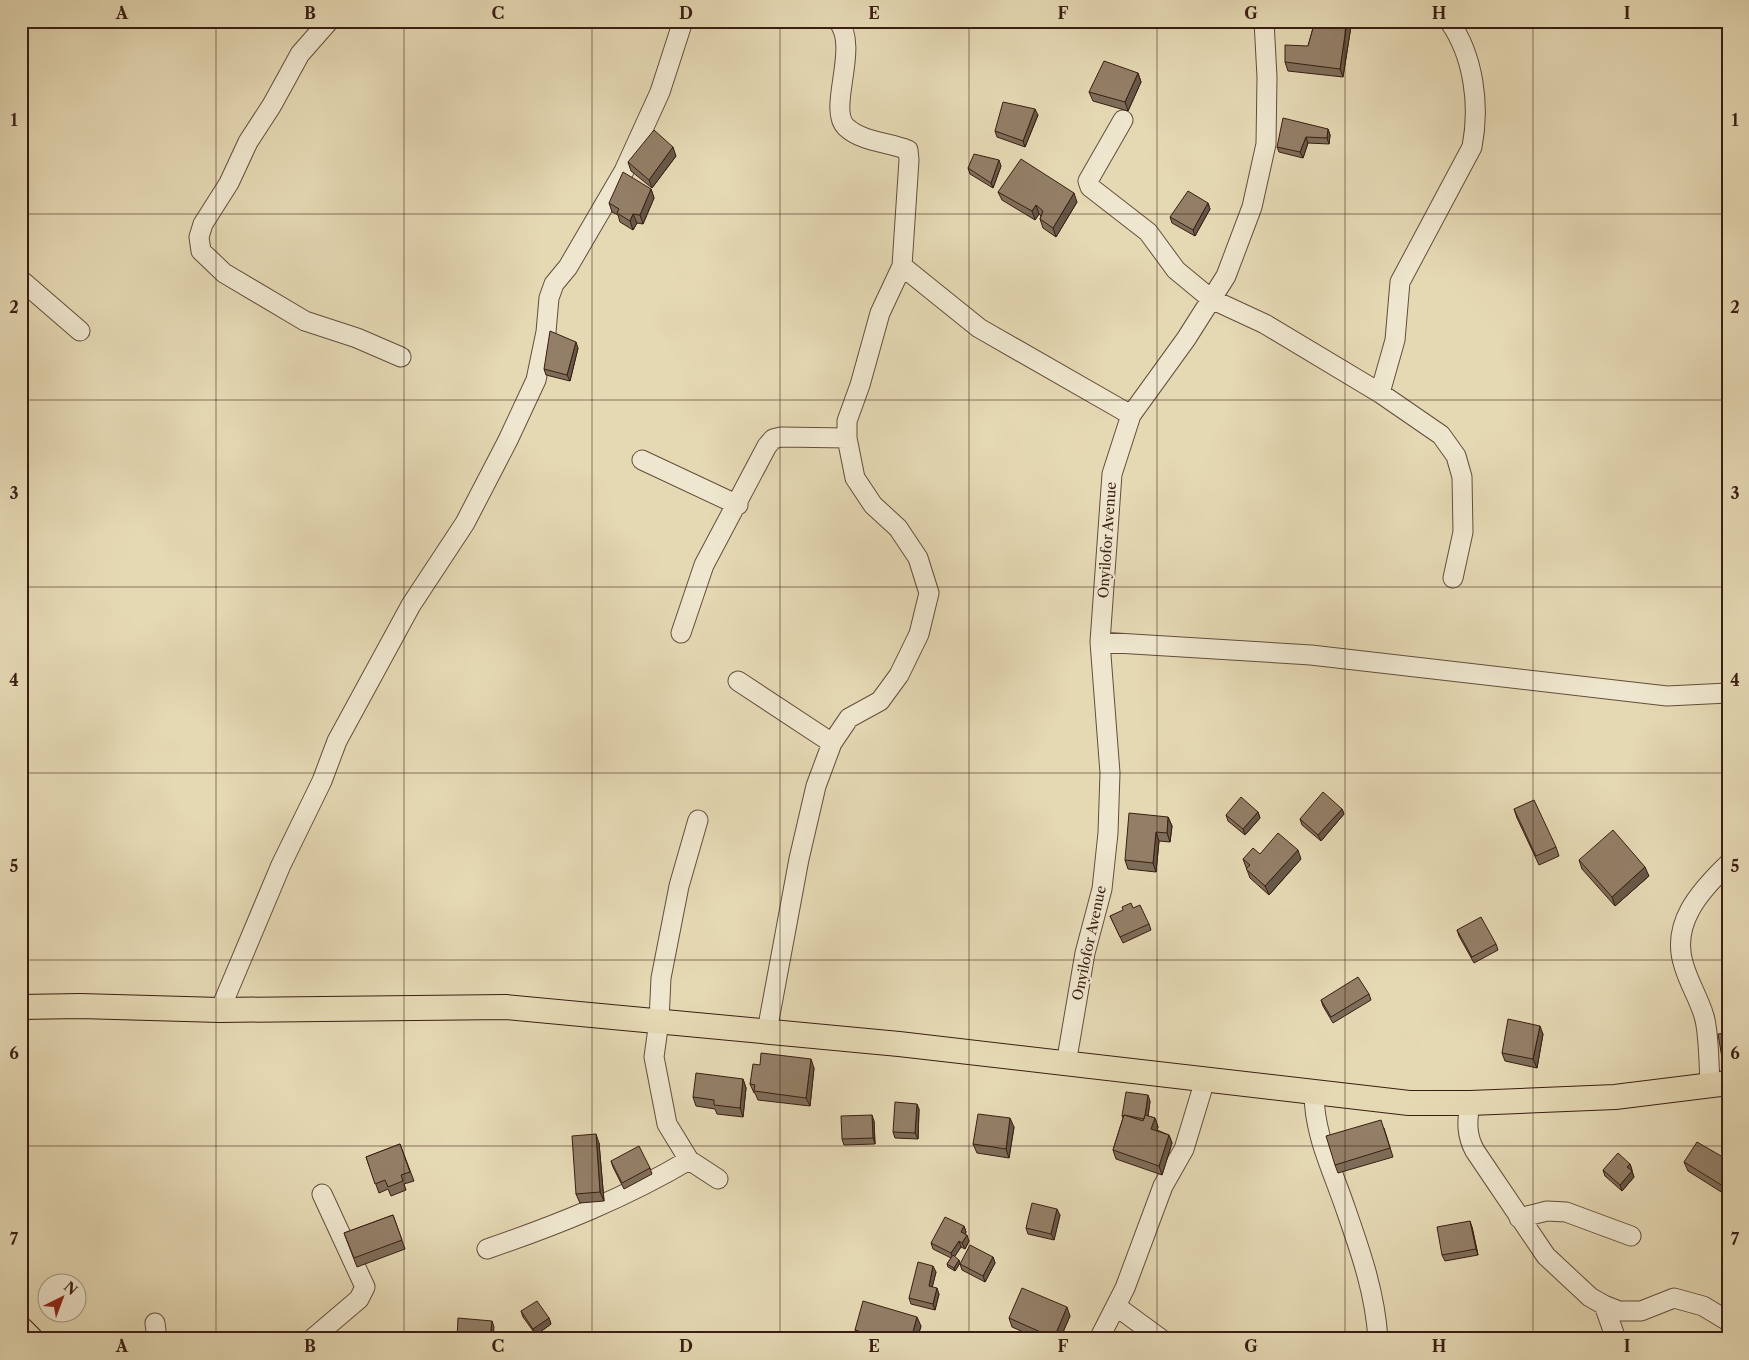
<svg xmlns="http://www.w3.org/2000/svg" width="1749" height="1360" font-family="'Libre Caslon Text',serif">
<rect width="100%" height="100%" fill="#e5d9b4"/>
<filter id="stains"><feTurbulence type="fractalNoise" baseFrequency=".004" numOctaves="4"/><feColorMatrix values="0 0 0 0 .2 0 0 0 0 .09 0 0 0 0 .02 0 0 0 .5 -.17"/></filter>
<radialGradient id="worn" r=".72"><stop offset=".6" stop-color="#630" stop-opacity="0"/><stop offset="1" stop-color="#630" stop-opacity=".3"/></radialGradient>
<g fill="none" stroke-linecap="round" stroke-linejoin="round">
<g stroke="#654d3b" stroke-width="21">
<path id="minor" d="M329 21 300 54 272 105 248 142 229 183 203 224 199 237 201 251 224 273 305 321 357 338 401 357
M1123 120 1088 181 1090 187 1148 232 1176 270 1211 299 1265 324 1380 393 1441 435 1456 456 1462 477 1463 532 1453 578
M902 266 979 328 1131 415
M21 280 80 331
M1380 393 1395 340 1400 282 1472 147C1480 106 1474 56 1449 21
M642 460 738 505
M681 633 704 565 767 446 773 439 781 437 847 438
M1100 642 1311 655 1667 696 1728 693
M738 681 832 743
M698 820 679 886 661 978 659 1021 654 1057 667 1124 689 1160 718 1179
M220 1010 281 865 322 781 337 741 411 605 465 523 508 440 536 380 546 332 549 298 554 284 568 267 624 171 660 92 683 21
M767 1031 799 859 816 786 832 743 849 718 880 701 899 675 919 634 929 593 918 558 898 528 873 505 855 478 847 438V421L860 385 880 313 902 266 909 160 908 150C888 142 862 142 846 127 827 109 860 47 838 21
M1066 1064 1085 953 1102 889 1108 833 1110 773 1100 642 1112 474 1131 415 1186 339 1226 276 1252 207 1266 144 1267 77 1264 21
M1710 1085C1709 1067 1709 1032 1704 1016 1699 999 1689 983 1684 966 1670 924 1700 891 1728 864
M1314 1093C1314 1135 1333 1171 1346 1210 1361 1253 1375 1293 1378 1339
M1470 1103C1467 1121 1466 1135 1475 1151L1546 1256 1590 1297 1604 1305 1619 1311H1641L1674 1298 1703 1306 1728 1321
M1519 1218 1547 1211 1566 1212 1631 1236
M487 1249C557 1225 625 1198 689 1160
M1604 1305 1616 1339
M1116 1306 1161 1339
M155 1323 157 1339
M312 1339 359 1299 365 1287 322 1194
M1099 1339 1125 1288 1163 1186 1184 1149 1205 1080"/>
</g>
<g stroke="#3a1e13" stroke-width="26">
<path id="major" d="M21 1007 80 1006 220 1010 506 1007 899 1044 1409 1103H1470L1615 1097 1728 1083
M21 1329 31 1339"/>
</g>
<use href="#minor" stroke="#eee6ce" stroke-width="19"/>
<use href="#major" stroke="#e5d9b4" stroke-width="24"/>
</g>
<path fill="#7e6d59" stroke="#3a1e13" d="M1315 21H1350L1351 26 1343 77 1288 71 1285 62 1308 46Z
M1138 73 1141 82 1128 111 1093 101 1089 92Z
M1038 115 1025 147 997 137 995 131Z
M1328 129 1330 135 1329 144 1308 143 1303 158 1279 152 1277 147Z
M676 156 652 188 631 171 628 162Z
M1001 166 993 188 970 174 968 168Z
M651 189 654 198 643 224 637 223 633 230 620 222 618 215 612 212 609 203Z
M998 192 1077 202 1056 237 1043 228 1040 219 1041 216 1039 214 1035 220 1002 200Z
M1208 203 1210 209 1195 236 1172 223 1170 217Z
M578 348 570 381 546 375 544 369Z
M1342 809 1344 814 1321 841 1302 825 1300 819Z
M1514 809 1556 847 1559 856 1539 865 1517 818Z
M1258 812 1260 818 1245 835 1228 821 1226 815Z
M1168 817 1172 826 1170 842 1159 841 1156 872 1128 869 1125 860Z
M1243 859H1301L1269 895 1250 878Z
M1579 860 1649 876 1615 906 1582 869Z
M1133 908 1149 924 1151 930 1123 943 1110 916Z
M1457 930 1496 944 1498 950 1474 963 1459 936Z
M1369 994 1371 1000 1333 1023 1323 1006 1321 1000Z
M1728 1033V1066L1725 1067 1722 1058Z
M1543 1034 1537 1068 1505 1061 1502 1053Z
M760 1065 814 1068 810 1106 758 1100 755 1093H754L750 1084Z
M743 1079 746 1088 743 1117 717 1114 715 1109 696 1106 693 1097Z
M1150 1101 1148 1116 1155 1118 1158 1127 1157 1130 1169 1135 1172 1143 1162 1175 1116 1159 1113 1150 1123 1118 1122 1116Z
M919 1109 918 1139 895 1138 893 1132Z
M874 1121 875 1144 844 1145 842 1139Z
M1014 1127 1009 1158 977 1153 973 1144Z
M1384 1128 1393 1157 1338 1173 1335 1165Z
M599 1143 604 1201 580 1203 576 1194Z
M400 1144 414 1181 404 1184 406 1190 391 1196 388 1189 379 1193 366 1157Z
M1728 1160V1192L1726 1195 1688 1171 1684 1162Z
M611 1161 650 1168 652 1174 624 1189 613 1167Z
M1630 1164 1632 1170V1171L1634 1177 1622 1191 1605 1176 1603 1170Z
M393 1215 405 1249 357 1267 344 1233Z
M1060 1215 1054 1240 1028 1234 1026 1228Z
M964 1226 966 1232 965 1235 969 1241 965 1249 961 1247 954 1257 960 1263 955 1271 948 1267 947 1264 951 1258 933 1249 931 1243Z
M1472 1227 1478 1255 1445 1261 1442 1255Z
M993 1257 995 1263 985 1282 962 1270 960 1264Z
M936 1272 932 1287 939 1294 935 1310 911 1304 909 1298Z
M521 1311 549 1318 551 1324 536 1335 523 1317Z
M1070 1316 1060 1339H1039L1012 1327 1009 1318Z
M921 1326 917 1339H858L855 1330Z"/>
<path fill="#675948" stroke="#3a1e13" d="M1347 21H1350L1351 26 1343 77 1340 69Z
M1138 73 1141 82 1128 111 1125 102Z
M1035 109 1038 115 1025 147 1023 141Z
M1328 129 1330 135 1329 144 1327 138Z
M1306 137 1308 143 1303 158 1300 152Z
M673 147 676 156 652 188 649 180Z
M999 160 1001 166 993 188 991 183Z
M651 189 654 198 643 224 640 215Z
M1074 193 1077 202 1056 237 1053 228Z
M1208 203 1210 209 1195 236 1193 230Z
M1036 205 1039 214 1035 220 1032 211Z
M633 214 637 223 633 230 630 221Z
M576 342 578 348 570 381 567 375Z
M1342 809 1344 814 1321 841 1318 835Z
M1258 812 1260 818 1245 835 1243 829Z
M1168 817 1172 826 1170 842 1167 833Z
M1156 832 1159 841 1156 872 1153 863Z
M1298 850 1301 859 1269 895 1265 886Z
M1645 867 1649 876 1615 906 1612 897Z
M1540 1026 1543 1034 1537 1068 1533 1059Z
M811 1059 814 1068 810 1106 806 1098Z
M743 1079 746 1088 743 1117 740 1108Z
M1148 1095 1150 1101 1147 1125 1145 1119Z
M917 1104 919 1109 918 1139 915 1133Z
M872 1115 874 1121 875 1144 873 1138Z
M1010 1118 1014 1127 1009 1158 1006 1149Z
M1155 1118 1158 1127 1155 1138 1151 1129Z
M596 1134 599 1143 604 1201 600 1192Z
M1169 1135 1172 1143 1162 1175 1159 1166Z
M1630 1164 1632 1170 1630 1173 1627 1167Z
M1632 1171 1634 1177 1622 1191 1620 1185Z
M1728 1178V1192L1726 1195 1723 1186Z
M1057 1209 1060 1215 1054 1240 1051 1234Z
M1470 1221 1472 1227 1478 1255 1476 1249Z
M964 1226 966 1232 963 1238 961 1232Z
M967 1235 969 1241 965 1249 962 1243Z
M959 1241 961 1247 953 1259 951 1253Z
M993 1257 995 1263 985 1282 983 1276Z
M959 1260 960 1263 955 1271 954 1268Z
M933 1266 936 1272 931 1292 929 1286Z
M937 1288 939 1294 935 1310 933 1304Z
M1067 1307 1070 1316 1060 1339H1054V1338Z
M917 1317 921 1326 917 1339H911Z
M549 1318 551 1324 536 1335 533 1329Z
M492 1321 494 1327 493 1339H490Z"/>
<path fill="#937f67" stroke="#3a1e13" d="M1315 21H1347L1340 69 1285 62V45L1308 46Z
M1104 61 1138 73 1125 102 1089 92Z
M1003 102 1035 109 1023 141 995 131Z
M1283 118 1328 129 1327 138 1306 137 1300 152 1277 147Z
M654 130 673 147 649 180 628 162Z
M974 154 999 160 991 183 968 168Z
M1021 159 1074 193 1053 228 1040 219 1043 211 1036 205 1032 211 998 192Z
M623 172 651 189 640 215 633 214 630 221 617 213 619 209 609 203Z
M1188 191 1208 203 1193 230 1170 217Z
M550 331 576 342 567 375 544 369Z
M1323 792 1342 809 1318 835 1300 819Z
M1241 797 1258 812 1243 829 1226 815Z
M1534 800 1556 847 1536 856 1514 809Z
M1129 813 1168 817 1167 833 1156 832 1153 863 1125 860Z
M1613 830 1645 867 1612 897 1579 860Z
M1278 833 1298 850 1265 886 1246 869 1250 865 1243 859 1253 848 1260 854Z
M1131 903 1133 908 1140 905 1149 924 1120 937 1110 916 1123 910 1122 907Z
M1481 917 1496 944 1472 957 1457 930Z
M1358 977 1369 994 1331 1017 1321 1000Z
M1508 1019 1540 1026 1533 1059 1502 1053Z
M1728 1033V1057L1722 1058 1718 1034Z
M761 1053 811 1059 806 1098 754 1091 755 1085 750 1084 753 1064 760 1065Z
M696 1073 743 1079 740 1108 714 1105V1100L693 1097Z
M1126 1092 1148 1095 1145 1115 1144 1119 1124 1115V1116H1122Z
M895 1102 917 1104 915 1133 893 1132Z
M978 1114 1010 1118 1006 1149 973 1144Z
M872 1115 873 1138 842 1139 841 1116Z
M1124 1115 1143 1121 1145 1115 1155 1118 1151 1129 1169 1135 1159 1166 1113 1150Z
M1381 1120 1390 1148 1335 1165 1326 1136Z
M596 1134 600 1192 576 1194 572 1136Z
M1697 1142 1728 1160V1178L1723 1186 1684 1162Z
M400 1144 410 1172 401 1175 403 1181 388 1187 385 1180 375 1184 366 1157Z
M639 1146 650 1168 622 1183 611 1161Z
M1618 1153 1630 1164 1627 1167 1632 1171 1620 1185 1603 1170Z
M1032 1203 1057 1209 1051 1234 1026 1228Z
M393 1215 402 1240 354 1258 344 1233Z
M945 1217 964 1226 961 1232 967 1235 962 1243 959 1241 951 1253 931 1243Z
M1470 1221 1476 1249 1442 1255 1437 1227Z
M970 1245 993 1257 983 1276 960 1264Z
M953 1255 959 1260 954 1268 947 1264Z
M918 1262 933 1266 929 1286 937 1288 933 1304 909 1298Z
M1022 1288 1067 1307 1054 1338 1009 1318Z
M537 1301 549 1318 533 1329 521 1311Z
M863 1301 917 1317 911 1339H884L855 1330Z
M458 1318 492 1321 490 1339H457Z"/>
<path fill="none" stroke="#3a1e13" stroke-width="1" stroke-opacity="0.55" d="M216 21V1339M404 21V1339M592 21V1339M780 21V1339M969 21V1339M1157 21V1339M1345 21V1339M1533 21V1339M21 214H1728M21 400H1728M21 587H1728M21 773H1728M21 960H1728M21 1146H1728"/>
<g text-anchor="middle" stroke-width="4.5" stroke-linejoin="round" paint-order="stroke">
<g font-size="14" fill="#3a1e13" stroke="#eee6ce">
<text transform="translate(1107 540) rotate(-86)" y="5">Onyilofor Avenue</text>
<text transform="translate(1089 943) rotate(-78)" y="5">Onyilofor Avenue</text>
</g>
</g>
<rect width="1749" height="1360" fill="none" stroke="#e5d9b4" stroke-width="55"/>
<g transform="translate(62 1298) rotate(42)"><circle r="24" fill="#eee6ce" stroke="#a69683"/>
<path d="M0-4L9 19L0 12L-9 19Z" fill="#8f2418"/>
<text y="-8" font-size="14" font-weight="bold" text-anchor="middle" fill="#3a1e13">N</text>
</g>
<rect x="28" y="28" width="1694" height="1304" fill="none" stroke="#3a1e13" stroke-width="2"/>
<g font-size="16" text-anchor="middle" font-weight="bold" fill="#3a1e13">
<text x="122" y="19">A</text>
<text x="310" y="19">B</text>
<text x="498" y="19">C</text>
<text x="686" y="19">D</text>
<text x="874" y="19">E</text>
<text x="1063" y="19">F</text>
<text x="1251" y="19">G</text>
<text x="1439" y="19">H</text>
<text x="1627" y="19">I</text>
<text x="14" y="126">1</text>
<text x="1735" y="126">1</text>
<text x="14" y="313">2</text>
<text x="1735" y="313">2</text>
<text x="14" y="499">3</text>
<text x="1735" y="499">3</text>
<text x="14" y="686">4</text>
<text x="1735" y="686">4</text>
<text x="14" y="872">5</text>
<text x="1735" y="872">5</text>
<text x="14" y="1059">6</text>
<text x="1735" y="1059">6</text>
<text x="14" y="1245">7</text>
<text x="1735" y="1245">7</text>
<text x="122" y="1352">A</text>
<text x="310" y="1352">B</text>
<text x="498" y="1352">C</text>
<text x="686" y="1352">D</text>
<text x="874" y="1352">E</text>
<text x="1063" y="1352">F</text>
<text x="1251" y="1352">G</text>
<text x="1439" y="1352">H</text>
<text x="1627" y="1352">I</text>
</g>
<rect width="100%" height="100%" filter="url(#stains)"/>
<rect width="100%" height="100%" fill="url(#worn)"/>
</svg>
